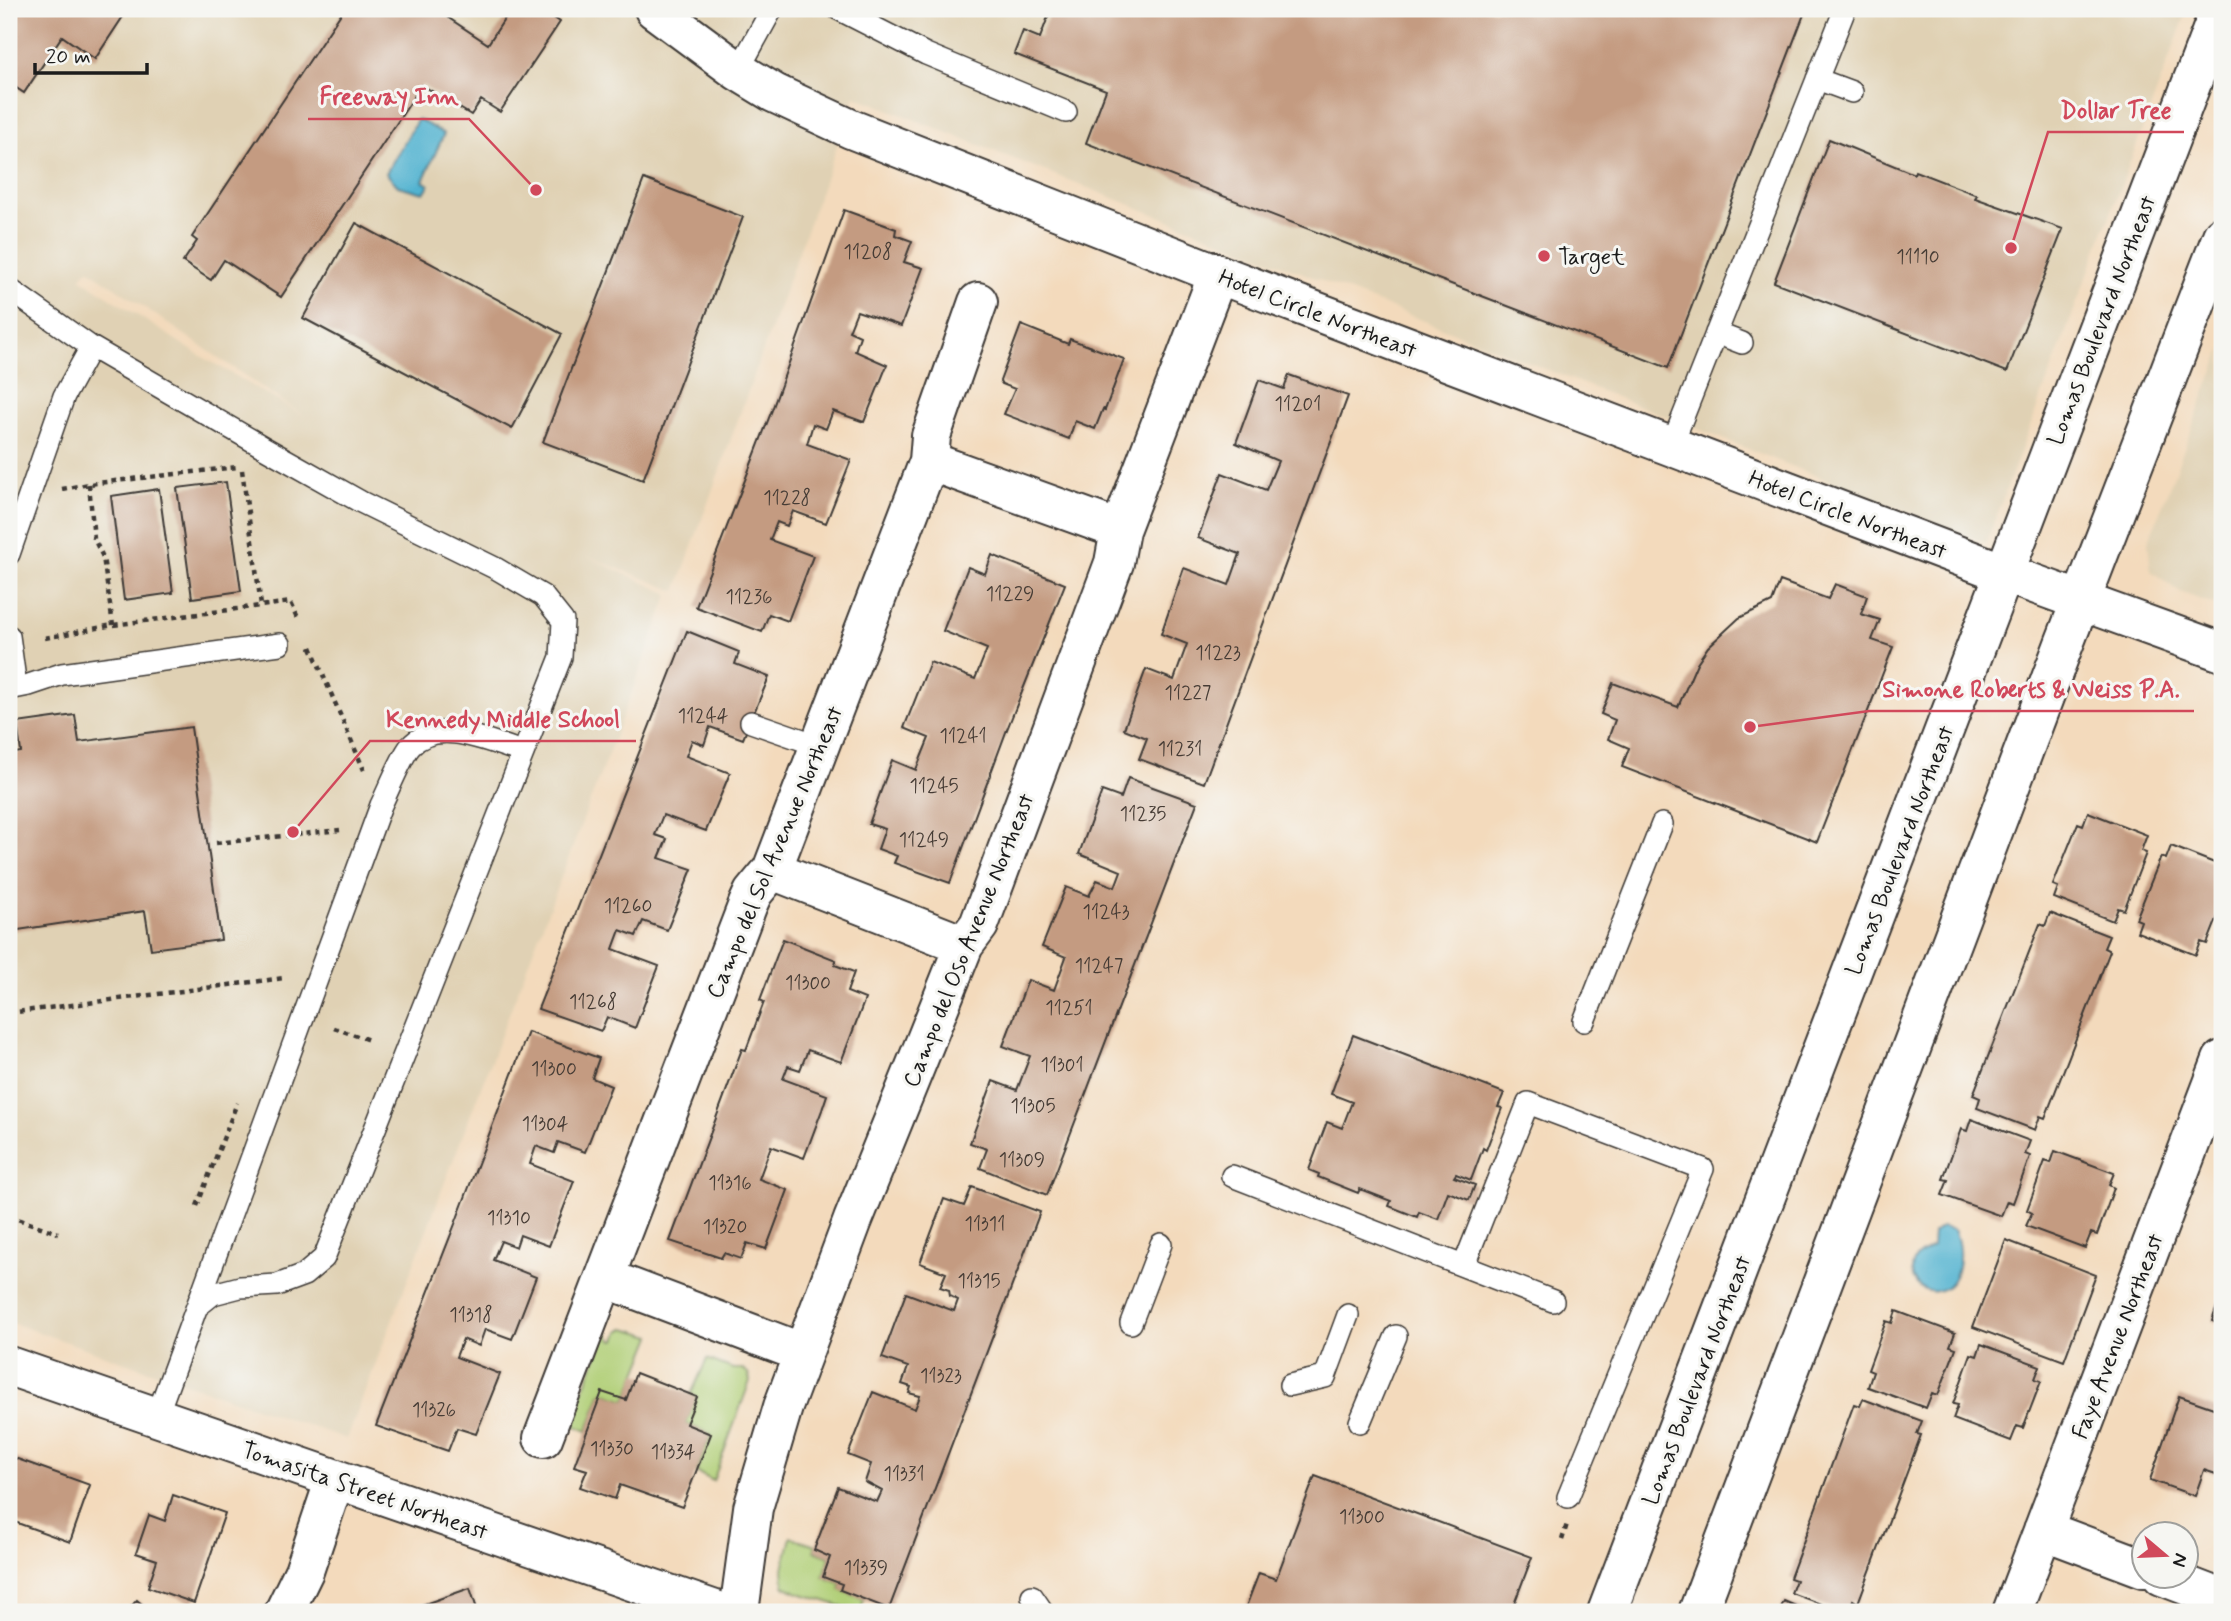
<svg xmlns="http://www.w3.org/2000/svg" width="2231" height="1621" font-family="Mynerve,sans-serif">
<rect width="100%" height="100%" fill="#f6f6f2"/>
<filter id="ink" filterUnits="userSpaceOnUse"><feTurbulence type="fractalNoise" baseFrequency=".0143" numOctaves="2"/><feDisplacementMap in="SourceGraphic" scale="14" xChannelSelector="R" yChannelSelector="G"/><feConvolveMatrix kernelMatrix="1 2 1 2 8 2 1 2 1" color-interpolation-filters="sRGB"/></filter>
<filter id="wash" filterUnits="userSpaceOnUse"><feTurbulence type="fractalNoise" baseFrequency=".00686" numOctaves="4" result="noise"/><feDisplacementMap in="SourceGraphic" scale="28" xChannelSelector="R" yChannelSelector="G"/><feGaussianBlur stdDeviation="1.57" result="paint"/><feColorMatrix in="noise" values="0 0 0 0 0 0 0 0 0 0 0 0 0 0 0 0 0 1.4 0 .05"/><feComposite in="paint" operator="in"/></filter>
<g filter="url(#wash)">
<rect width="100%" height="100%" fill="#f3dabc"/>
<path fill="#e0d1b4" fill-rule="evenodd" d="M9 9H2188L1986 543 855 96 676 591 584 555 669 594 347 1439 9 1322ZM88 269 304 416 196 353 80 278Z
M2222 349V608L2180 592 2151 571 2148 543Z"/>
<path fill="#b1cf77" stroke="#66764a" stroke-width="2" d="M625 1328 652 1336 626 1400 602 1392 587 1431 570 1424 607 1331 612 1340H616L619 1332Z
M707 1359 733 1369H743L748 1373 750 1381 713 1481 696 1472 711 1434 686 1424 696 1397 691 1394Z
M791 1537 816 1545 814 1551 830 1557 823 1577 842 1584 840 1590 864 1599 860 1612 796 1592 784 1586 783 1569Z"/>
<path fill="#51b2d0" stroke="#366776" stroke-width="2" d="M418 119 444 134 423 181 429 185 424 193 398 186 386 173Z
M1941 1227 1954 1230C1963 1248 1962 1286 1937 1291 1919 1295 1906 1275 1915 1260 1918 1253 1927 1252 1932 1247L1933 1233Z"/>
<g id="blocks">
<path fill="#c49b81" d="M12 9H128L95 59 62 36 24 93 9 83V14Z
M344 9H435L488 44 511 9H541L560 22 500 112 481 100 471 115 422 85 281 297 224 260 211 280 183 262 197 241 192 237Z
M1051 9H1806L1668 368 1086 143 1106 90 1014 54 1023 31 1040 38Z
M1829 139 1914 174 1915 171 1977 195 1975 198 2063 229 2007 372 1774 282Z
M644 179 743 217 643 480 543 442Z
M844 210 896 229 895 235 912 241 904 262 923 268 901 326 857 311 849 331 860 336 855 351 887 365 864 422 833 411 826 429 813 424 807 444 851 460 826 523 793 511 787 526 777 522 770 540 813 556 788 621 769 614 762 632 696 607 772 410Z
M356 223 562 334 512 429 303 318Z
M1021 325 1068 344 1070 339 1124 359 1105 410 1103 409 1095 429 1075 421 1069 439 1004 414 1015 389 1002 384 1000 381Z
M1289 375 1348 396 1204 783 1139 759 1147 738 1124 729 1146 669 1174 680 1187 644 1161 634 1184 568 1229 585 1240 554 1198 538 1222 473 1266 490 1278 461 1236 443 1259 380 1284 389Z
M226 482 241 591 192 598 177 488Z
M159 489 173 593 124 600 111 496Z
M992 555 1065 584 1006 732 950 883 894 863 897 856 878 849 885 829 869 824 892 760 916 770 929 738 904 728 930 662 975 679 987 649 943 631 968 567 985 574Z
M1780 581 1828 599 1835 584 1867 596 1861 614 1880 620 1872 640 1893 647 1817 842 1622 767 1629 748 1608 739 1615 720 1601 714 1613 683 1678 707 1697 663 1708 647 1739 618 1772 602Z
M687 631 739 652 735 664 769 677 743 739 710 727 704 745 692 740 686 756 730 773 706 831 663 815 655 835 667 839 659 858 692 869 667 930 643 921 636 936 620 930 613 949 659 966 635 1028 607 1017 601 1031 538 1009Z
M75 715 79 742 191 727 221 940 151 949 145 911 11 931 13 951H9V754L21 752 17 723Z
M1128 778 1197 803 1047 1195 980 1168 987 1149 970 1143 993 1081 1017 1090 1030 1056 1003 1046 1028 980 1054 990 1066 957 1042 947 1066 887 1089 896 1097 880 1115 887 1121 871 1079 854 1102 791 1121 798Z
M2088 812 2147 835 2141 851 2146 853 2124 910 2118 908 2113 921 2054 898 2058 887 2053 885 2078 823 2083 825Z
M2171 846 2222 866V906L2207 944 2201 942 2196 955 2137 932 2141 921 2136 919 2161 857 2166 859Z
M2050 913 2109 936 2104 948 2110 951 2045 1118 2040 1116 2035 1130 1977 1108 1980 1098 1973 1095 2040 924 2045 926Z
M783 939 836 960 835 965 854 972 847 992 865 999 841 1062 808 1050 800 1070 788 1066 783 1079 827 1095 822 1110 804 1158 771 1146 759 1179 788 1190 766 1249 747 1243 741 1259 724 1253 721 1258 670 1241 742 1049 746 1050 764 1002 760 1000Z
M528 1032 599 1058 592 1078 611 1086 585 1152 558 1142 554 1153 536 1146 530 1164 574 1181 549 1246 520 1235 516 1247 501 1241 493 1260 536 1277 512 1339 485 1329 479 1346 463 1339 456 1357 500 1374 476 1434 457 1428 448 1451 376 1426 455 1224Z
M1353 1035 1504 1093 1498 1107 1502 1108 1486 1150 1483 1148 1471 1180 1456 1174 1454 1177 1475 1185 1469 1200 1448 1192 1438 1219 1419 1212 1417 1217 1389 1206 1391 1201 1360 1189 1358 1193 1318 1177 1319 1174 1309 1170 1327 1122 1342 1128 1352 1102 1331 1094Z
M1971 1119 2030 1141 2025 1154 2030 1156 2013 1203 2007 1201 2001 1216 1942 1195 1948 1180 1943 1179 1961 1129 1967 1131Z
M2055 1151 2114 1173 2109 1185 2114 1188 2097 1235 2091 1233 2085 1248 2026 1226 2032 1213 2027 1210 2045 1161 2051 1163Z
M972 1187 1040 1212 889 1609 840 1590 842 1584 823 1577 830 1557 814 1550 838 1487 877 1502 882 1491 865 1482 871 1464 848 1455 873 1392 915 1409 920 1396 909 1393 911 1387 902 1384 908 1367 882 1358 906 1293 954 1311 958 1300 950 1296 949 1290 940 1287 946 1273 920 1263 944 1199 964 1206Z
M2006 1240 2096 1275 2064 1361 1973 1327Z
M2222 1292V1325L2212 1321Z
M1896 1311 1955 1333 1950 1346 1956 1348 1938 1395 1932 1393 1926 1408 1868 1387 1873 1372 1868 1370 1886 1321 1892 1323Z
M1981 1344 2040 1366 2035 1379 2041 1381 2023 1428 2017 1426 2011 1441 1953 1419 1958 1405 1953 1404 1971 1354 1977 1356Z
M636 1373 697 1397 686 1424 711 1434 682 1507 620 1485 615 1499 580 1487 587 1470 574 1466 602 1392 626 1400Z
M2179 1396 2222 1411V1476L2204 1470 2195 1496 2150 1480Z
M1863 1399 1922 1421 1917 1434 1921 1435 1858 1603 1853 1600 1849 1612H1842L1791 1593 1796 1580 1790 1578 1854 1404 1860 1406Z
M9 1456 90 1485 70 1542 9 1520Z
M1315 1476 1532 1557 1511 1612H1244L1259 1573 1276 1579Z
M173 1495 225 1513 194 1603 148 1587 157 1560 136 1553 149 1515 165 1521Z
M470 1588 478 1612H402Z
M137 1600 151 1612H126Z
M1784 1601 1810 1612H1779Z"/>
</g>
</g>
<g filter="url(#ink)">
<use href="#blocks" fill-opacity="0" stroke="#3c3834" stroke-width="2"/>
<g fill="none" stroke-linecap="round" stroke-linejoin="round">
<g stroke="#3c3834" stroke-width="24">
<path id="lane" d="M838 9 926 54 1066 112
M738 71 772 9
M1817 79 1852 92
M9 289 91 347 265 448 361 502 497 569 543 596 563 621 561 657 324 1258 304 1275 277 1285 240 1287 213 1294 198 1306
M1716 333 1742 343
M1671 447 1845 9
M9 554 64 396 91 347
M9 636 16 687
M9 689 29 685 62 674 280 644
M751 722 820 746
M1584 1021 1662 824
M1232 1176 1553 1301
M1464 1265 1528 1103 1703 1169 1568 1497
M1131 1323 1161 1244
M1290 1385 1325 1377 1348 1315
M156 1418 381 805C388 791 402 756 410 747 436 716 490 742 522 752
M1360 1422 1396 1336
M1032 1596 1043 1612"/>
</g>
<g stroke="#3c3834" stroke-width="42">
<path id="street" d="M929 461 1120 530
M772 870 964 945
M605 1278 803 1353
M543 1438 748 904 753 893 772 870 929 461 931 436 978 302
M2043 1530 2144 1568
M2162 1576 2222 1599
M284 1612 304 1571 335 1479
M739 1612 753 1508 783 1407 853 1220 926 1040 964 945 979 925 1114 563 1120 530 1218 274
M2012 1612 2222 1060"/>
</g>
<g stroke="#3c3834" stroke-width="42">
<path id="secondary" d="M654 9 738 71 774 93 851 129 1218 274 2004 573 2222 652
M9 1366 721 1612
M1607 1612 2220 9
M1698 1612 2064 644 2222 236"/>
</g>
<path stroke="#3c3834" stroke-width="4.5" stroke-dasharray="5 5" stroke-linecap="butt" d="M242 470 261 605
M89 484 94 539 103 557 113 625
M62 489 89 484 237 467
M45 638 113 625 291 602 299 620
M311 647 364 770
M216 843 340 830
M9 1013 284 978
M334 1028 369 1040
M197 1206 237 1103
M9 1216 58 1233
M1562 1540 1567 1524"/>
<use href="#lane" stroke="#fff" stroke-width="21"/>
<use href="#street" stroke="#fff" stroke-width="38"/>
<use href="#secondary" stroke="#fff" stroke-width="38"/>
</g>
</g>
<circle fill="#d1495b" stroke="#f6f6f2" stroke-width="2.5" cx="1544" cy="256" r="7"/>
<g text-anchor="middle" stroke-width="6" stroke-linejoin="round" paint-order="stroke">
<g font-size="19" fill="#463c35">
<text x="868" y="258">11208</text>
<text x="1918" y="263">11110</text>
<text x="1298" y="410">11201</text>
<text x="787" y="504">11228</text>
<text x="1010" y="600">11229</text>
<text x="749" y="603">11236</text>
<text x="1218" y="659">11223</text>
<text x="1188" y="699">11227</text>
<text x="703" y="722">11244</text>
<text x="963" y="742">11241</text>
<text x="1180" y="755">11231</text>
<text x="934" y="792">11245</text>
<text x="1143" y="820">11235</text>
<text x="924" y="846">11249</text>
<text x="628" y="912">11260</text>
<text x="1106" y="918">11243</text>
<text x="1099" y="972">11247</text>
<text x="808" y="989">11300</text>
<text x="593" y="1008">11268</text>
<text x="1069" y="1014">11251</text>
<text x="1062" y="1071">11301</text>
<text x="554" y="1075">11300</text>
<text x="1033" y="1112">11305</text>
<text x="545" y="1130">11304</text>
<text x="1022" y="1166">11309</text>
<text x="730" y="1189">11316</text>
<text x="509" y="1224">11310</text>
<text x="985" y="1230">11311</text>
<text x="725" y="1233">11320</text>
<text x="979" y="1287">11315</text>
<text x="471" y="1321">11318</text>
<text x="941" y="1382">11323</text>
<text x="434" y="1416">11326</text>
<text x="612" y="1455">11330</text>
<text x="673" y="1458">11334</text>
<text x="904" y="1480">11331</text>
<text x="1362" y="1523">11300</text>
<text x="866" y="1574">11339</text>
</g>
<g font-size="23" fill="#1c1c1c" stroke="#f6f6f2" text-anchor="start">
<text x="1558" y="264">Target</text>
</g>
<g font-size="23" fill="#1c1c1c" stroke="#f6f6f2">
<text transform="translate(1318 313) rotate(21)" y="8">Hotel Circle Northeast</text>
<text transform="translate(2101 320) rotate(-69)" y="8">Lomas Boulevard Northeast</text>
<text transform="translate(1848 514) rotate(21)" y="8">Hotel Circle Northeast</text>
<text transform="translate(1899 850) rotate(-69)" y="8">Lomas Boulevard Northeast</text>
<text transform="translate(774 852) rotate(-67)" y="8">Campo del Sol Avenue Northeast</text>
<text transform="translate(968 940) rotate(-68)" y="8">Campo del Oso Avenue Northeast</text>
<text transform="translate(2117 1336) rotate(-69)" y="8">Faye Avenue Northeast</text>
<text transform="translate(1696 1380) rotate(-69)" y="8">Lomas Boulevard Northeast</text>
<text transform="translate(365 1490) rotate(19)" y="8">Tomasita Street Northeast</text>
</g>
</g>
<path fill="none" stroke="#d1495b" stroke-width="2.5" d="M536 190L469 119H308M2011 248L2048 132H2184M1750 727L1869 711H2194M293 832L370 741H636"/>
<g fill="#d1495b" stroke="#f6f6f2" stroke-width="2.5">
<circle cx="536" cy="190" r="7"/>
<circle cx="2011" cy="248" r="7"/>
<circle cx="1750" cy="727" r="7"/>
<circle cx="293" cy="832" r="7"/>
</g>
<g font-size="24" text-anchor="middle" font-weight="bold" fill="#d1495b" stroke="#f6f6f2" stroke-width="6" stroke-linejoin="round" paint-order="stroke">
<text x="389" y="104">Freeway Inn</text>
<text x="2116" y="118">Dollar Tree</text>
<text x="2031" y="697">Simone Roberts &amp; Weiss P.A.</text>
<text x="503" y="727">Kennedy Middle School</text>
</g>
<rect width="2231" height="1621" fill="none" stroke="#f6f6f2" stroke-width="35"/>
<g transform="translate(2165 1555) rotate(109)"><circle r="33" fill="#f6f6f2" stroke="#9f9f9c" stroke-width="2"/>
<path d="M0-5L12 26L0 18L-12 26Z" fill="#d1495b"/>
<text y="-10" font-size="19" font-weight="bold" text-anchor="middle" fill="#1c1c1c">N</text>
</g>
<path d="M35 63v10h112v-10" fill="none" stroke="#1c1c1c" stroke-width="3.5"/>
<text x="46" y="63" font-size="21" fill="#1c1c1c" stroke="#f6f6f2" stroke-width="5" paint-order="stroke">20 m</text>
</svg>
